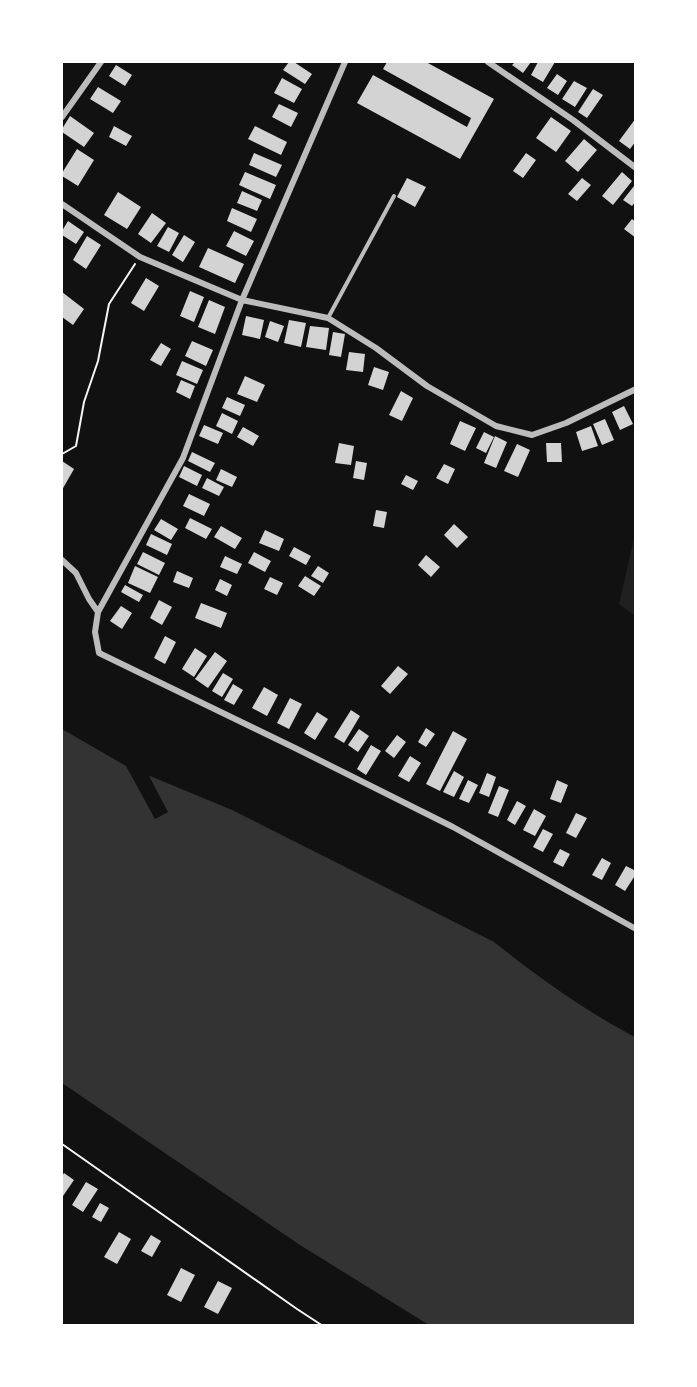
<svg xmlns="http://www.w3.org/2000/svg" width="697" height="1387" font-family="'Roboto Condensed',sans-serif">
<rect width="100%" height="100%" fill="#111"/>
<path fill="#202020" d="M635 535V616L619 604Z"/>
<path fill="#333" d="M62 729 126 766 232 810 494 942C538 977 585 1011 635 1037V1325H429L300 1245 62 1083Z"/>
<path fill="#111" d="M129 764 147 772 168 812 155 819 126 766Z"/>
<path fill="#d3d3d3" d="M289 62H294L312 74 305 84 283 70Z
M387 62H426L494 99 460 159 357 103 373 75 467 127 471 118 383 69Z
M515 62H531L523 73 512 65Z
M538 62H555L543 82 531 75Z
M116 65 132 75 125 86 109 76Z
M557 74 567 81 558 95 547 88Z
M282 78 302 89 294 103 274 93Z
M574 81 587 88 575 107 562 99Z
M98 87 121 101 113 113 90 99Z
M593 89 603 95 587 118 578 112Z
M279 104 298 113 291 127 272 117Z
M70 116 94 133 84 147 62 132V129Z
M551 117 571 131 556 152 536 138Z
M636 118V141L630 149 619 141Z
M114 126 132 136 126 146 109 137Z
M255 126 287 142 281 155 248 139Z
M584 139 597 150 578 172 565 161Z
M77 149 94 160 78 186 62 176V173Z
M254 153 282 165 276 177 249 165Z
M526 153 536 160 523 178 513 171Z
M245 172 276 185 270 199 239 185Z
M622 172 632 181 613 205 602 196Z
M407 178 426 187 415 207 397 197Z
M582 178 591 185 577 201 568 194Z
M634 186 636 187V201L632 206 623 200Z
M242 191 262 200 257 211 237 203Z
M118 192 141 207 127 229 104 215Z
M232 208 257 219 251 232 227 221Z
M152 213 166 223 151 243 138 234Z
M632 219 636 222V238L624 229Z
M68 221 84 232 76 244 62 235V231Z
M168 227 179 233 169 252 157 246Z
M234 231 254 241 246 256 226 246Z
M184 235 195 242 183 262 172 255Z
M87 236 101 245 86 269 73 260Z
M208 248 244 264 235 283 199 267Z
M146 278 159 286 144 311 131 303Z
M190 291 204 297 194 322 180 316Z
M62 292 84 309 73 325 62 317Z
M209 300 225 307 215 334 198 327Z
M246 316 264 320 260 339 242 335Z
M289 320 306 323 301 347 284 343Z
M270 321 284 326 278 342 265 337Z
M310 326 329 328 326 350 306 347Z
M333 332 345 334 341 357 329 355Z
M192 341 213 350 206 366 185 356Z
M161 343 171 349 161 366 150 360Z
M349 352 365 354 363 372 346 370Z
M182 361 203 370 197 384 176 375Z
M374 367 389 372 383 390 368 385Z
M245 376 265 385 257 402 237 394Z
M181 380 195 386 190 399 176 392Z
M401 391 413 398 402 421 389 415Z
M227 397 245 405 240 416 222 408Z
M624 406 633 424 620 430 612 412Z
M222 413 238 421 232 434 216 426Z
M605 419 614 440 602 445 593 424Z
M460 421 476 428 465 451 450 444Z
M204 425 223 433 218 444 199 436Z
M591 426 598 446 582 451 576 432Z
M243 427 259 436 253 446 237 437Z
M484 432 494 437 486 453 476 448Z
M495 436 507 442 496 468 484 463Z
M339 443 354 446 351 465 335 463Z
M546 443H561L562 462H547Z
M517 444 530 450 518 477 504 471Z
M192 452 215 463 210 472 188 461Z
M62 461 74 469 62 490Z
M356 461 367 463 364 480 353 478Z
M444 464 455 469 448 484 436 478Z
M184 466 202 475 197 486 179 477Z
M221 469 237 477 232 487 216 480Z
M406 475 418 481 413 490 401 484Z
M207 478 224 487 219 496 202 488Z
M189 494 210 504 204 516 183 506Z
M376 510 387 512 384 528 373 526Z
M190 518 212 529 206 539 185 528Z
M161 519 178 529 171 540 154 530Z
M454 524 468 537 457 548 444 535Z
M221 526 242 538 235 549 214 537Z
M265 530 284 539 279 551 259 543Z
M151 534 172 544 167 555 146 545Z
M294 547 311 556 306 565 289 556Z
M143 552 165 563 159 575 137 564Z
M254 552 271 561 265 572 248 563Z
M426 555 440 567 431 577 418 565Z
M225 556 242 564 237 574 220 567Z
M135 566 158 577 150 593 128 583Z
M318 566 329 573 323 583 311 576Z
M177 571 193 578 189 588 173 582Z
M305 576 321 586 314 596 298 586Z
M270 577 283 583 277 595 264 589Z
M220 579 232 585 227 596 215 590Z
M125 585 143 595 139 602 121 592Z
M159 600 172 607 162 625 150 618Z
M201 603 227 613 221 628 195 618Z
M121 606 132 613 122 629 110 621Z
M165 636 176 642 165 664 154 658Z
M195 648 207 656 194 677 182 669Z
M215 652 227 661 208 688 195 679Z
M398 666 408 674 390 694 381 686Z
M223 673 233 679 222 697 212 691Z
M233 684 243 690 234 705 224 700Z
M264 687 278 695 267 716 252 708Z
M290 698 302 704 289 729 277 723Z
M351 710 360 716 344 743 334 737Z
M317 712 328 719 315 740 304 733Z
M426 728 435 734 426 747 418 742Z
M359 729 369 736 358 752 348 745Z
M453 731 467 739 440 791 426 784Z
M397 735 406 742 394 758 385 751Z
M371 745 381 751 366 775 357 769Z
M410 756 421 763 409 782 398 776Z
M454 771 464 777 454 797 443 792Z
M487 773 496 777 489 797 479 793Z
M468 780 478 785 469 803 459 799Z
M557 780 568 785 561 803 550 799Z
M499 786 509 790 498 817 488 813Z
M517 801 526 806 515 825 507 820Z
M534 809 546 816 535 836 523 830Z
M576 813 587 818 576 838 566 833Z
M543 829 553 834 543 852 533 847Z
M560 849 570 854 563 867 553 862Z
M602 858 611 863 602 880 592 875Z
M626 866 636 871V874L625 891 615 885Z
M64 1173 74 1180 63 1196 62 1195V1176Z
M86 1182 98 1189 83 1212 72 1205Z
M100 1203 109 1208 101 1222 92 1217Z
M119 1232 131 1239 117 1264 104 1257Z
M151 1235 161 1241 152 1257 141 1251Z
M181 1268 195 1275 181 1302 167 1295Z
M218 1281 232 1288 218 1314 204 1307Z"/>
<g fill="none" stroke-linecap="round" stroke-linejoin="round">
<path stroke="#f5f5f5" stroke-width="2" d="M62 454 76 446 84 402 98 361 109 304 135 264
M62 1144 297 1309 323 1326"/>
<path stroke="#bcbcbc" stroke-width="4" d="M328 318 394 196"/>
<path stroke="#bcbcbc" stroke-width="6" d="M345 62 242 300 183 458 98 612 95 632 99 653 295 748 453 827 636 929
M488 62 573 120 636 168
M62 117 101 62
M62 204 140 257 242 300 328 318 376 348 427 386 496 426 532 435 566 423 636 389
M62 560 76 573 89 599 98 612"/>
</g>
<rect width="697" height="1387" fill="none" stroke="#ffffff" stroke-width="126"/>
</svg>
